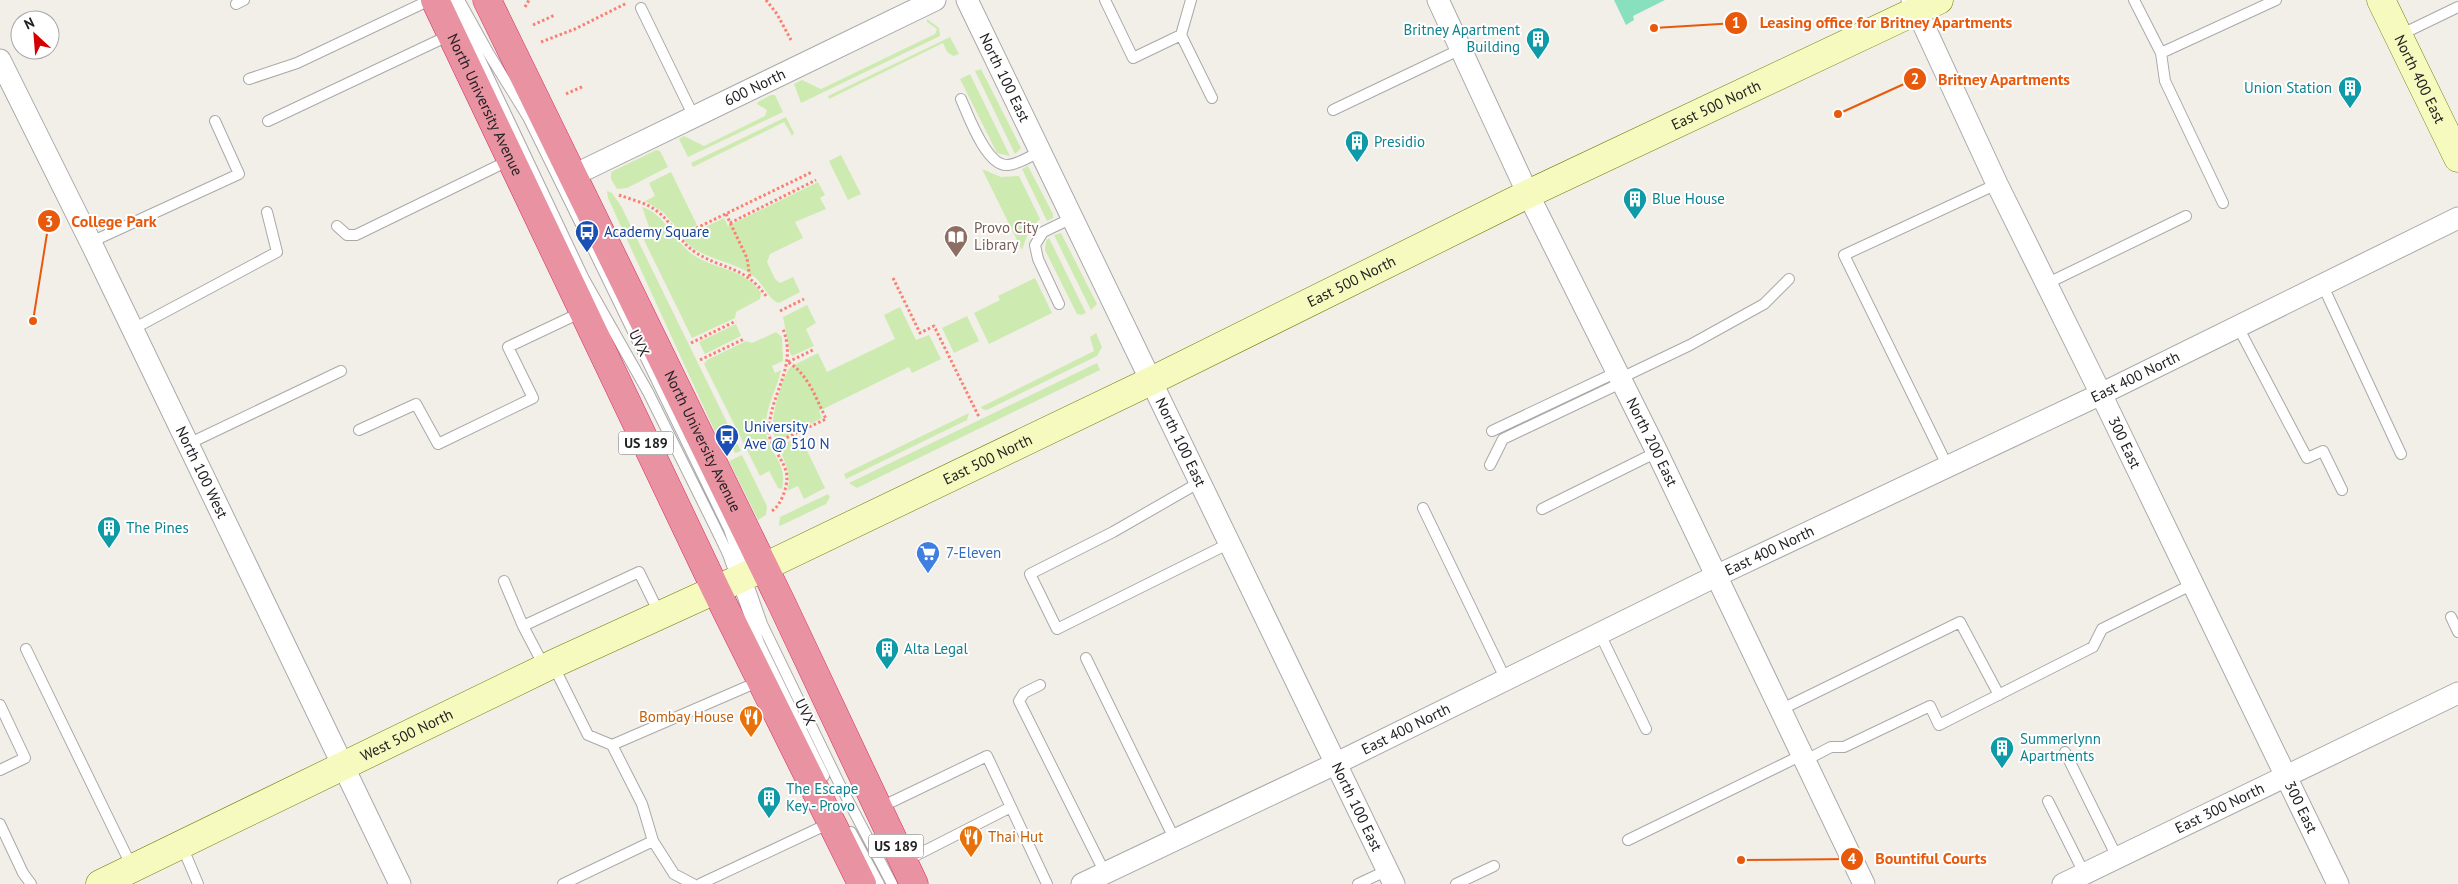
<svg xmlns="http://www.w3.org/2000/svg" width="2458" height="884" font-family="'PT Sans',sans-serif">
<rect width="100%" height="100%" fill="#f2efe9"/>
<path fill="#cdebb0" d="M927 19 939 28 940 36 801 103 794 84 802 80 821 89 935 34 937 29 927 22Z
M950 37 959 54 953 56 947 52 943 43 829 99 828 96Z
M981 69 1021 148 1015 154 975 71Z
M970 74 1010 156 997 153 960 79Z
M771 95H775L783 112 688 157 679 139 684 136 704 146 765 116 767 110 757 104 758 102Z
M786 117 794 133 792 136 784 122 693 167 691 163Z
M656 150 660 151 668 167 627 188 617 189 611 179V172Z
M841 155 861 194 848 200 829 161Z
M1028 166 1053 214V218L1047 221 1022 169Z
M982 169 1001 177 1019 176 1040 219 1029 230 1022 250Z
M671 172 697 225 681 233 663 212 645 201 655 196 649 183Z
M818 182 825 195 820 198 826 209 795 222 803 238 770 254 767 262 775 279 780 283 793 277 800 292 779 303C771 302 763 285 756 278 735 260 703 261 684 240L686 236 724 218 728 226Z
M607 191 612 193 621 206 741 451 735 453 729 441 721 445 608 198Z
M642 207C666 214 674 243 695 256 717 270 744 268 761 293L760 299 736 312 735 318 692 338 640 232 649 227Z
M1061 233 1097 304 1091 310 1054 235Z
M1049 238 1086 313 1081 315 1077 314 1045 250 1046 241Z
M1035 278 1052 313 989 344 974 313 1000 300 998 296Z
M807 305 816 323 806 329 814 346 792 356 790 353 783 317Z
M900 307 916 340 929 335 941 359 912 373 909 367 819 411 822 418 781 439 775 437C767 426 782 378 790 367L818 353 827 372 895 339 884 315Z
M967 316 979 341 954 353 942 328Z
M736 324 741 336 705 354 699 342Z
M776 332 782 337 783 361 772 366 775 373 781 370C777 390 764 409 766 431 768 455 788 460 782 489L778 488 769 471 760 476 704 364 707 360 746 341 752 343Z
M1096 333 1102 347 1097 356 987 410 982 409 981 407 1094 351 1090 337Z
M1097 363 1100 370 857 488 849 483Z
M969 413 967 420 846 479 844 474Z
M800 436 825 488 804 499 798 486 787 491C794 469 777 453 781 445Z
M742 455 767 506 766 515 758 520 729 461Z
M828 494 830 497 826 504 780 526 779 524 780 517Z"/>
<path fill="#88e0be" d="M1614 0H1665L1633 16 1634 20 1626 25Z"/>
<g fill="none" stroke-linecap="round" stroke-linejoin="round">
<g stroke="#a9a9a9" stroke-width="12">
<path id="lane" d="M452 0 584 279 648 392 715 527 728 554 759 643 824 776
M459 0 489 54 528 117 571 204 729 529 762 624 840 785 892 884
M1105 0 1133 58 1181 35 1191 0
M2134 0 2161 53 2165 81 2223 203
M236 4 244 0
M641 8 694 117
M1181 35 1212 98
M2400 35 2458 7
M2161 53 2276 0
M249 79 297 63 430 0
M961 99C968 115 987 168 1008 165 1019 164 1030 156 1040 152
M1333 110 1461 49
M268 121 450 35
M337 226 347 235H356L510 160
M91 242 239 174 215 121
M2046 284 2186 216
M2323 286 2401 454
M1059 304 1038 259 1035 245 1043 232 1072 218
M2238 327 2307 458 2323 451 2342 490
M133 329 277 252 267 212
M1621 378 1690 345 1764 304 1789 279
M359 430 416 404 438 444 533 398 508 347 582 312
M1492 431 1617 372
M188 444 341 371
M1490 465 1503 439 1623 382
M1948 467 1844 255 1997 184
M1200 482 1113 532 1030 574 1057 629 1230 543
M1423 508 1506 680
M1542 509 1657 452
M504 581 523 626
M2451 617 2458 632
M1600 634 1646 729
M26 649 132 867
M1086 658 1175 840
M553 665 588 735 612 745 642 804 653 841
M545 668 523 626 639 572 660 615
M1040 685 1024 693 1019 701 1105 873
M0 705 25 758 0 770
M1782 709 1960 622 1999 695
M612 745 760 681
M2065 752 2117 857
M1806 760 1831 747H1844L1930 706 1939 725 2093 647 2102 629 2193 584
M2048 801 2084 873
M879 808 987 756 1047 884
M0 824 23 873 31 884
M851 832 879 884
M1628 840 1804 754
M182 846 198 884
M905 861 1011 807
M563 884 653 841 674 874 693 884
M700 884 830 823
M1358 884 1388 870
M1456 884 1494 866"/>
</g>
<g stroke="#a9a9a9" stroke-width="23">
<g id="street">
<path id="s1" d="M967 0 1394 884"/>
<path id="s2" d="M1438 0 1528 194 1657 452 1864 884"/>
<path id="s3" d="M1912 0 1997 184 2101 394 2338 884"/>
<path id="s4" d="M0 60 93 247 400 884"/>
<path id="s5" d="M574 175 935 0"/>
<path id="s6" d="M1082 884 1337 763 1716 576 2101 394 2458 218"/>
<path id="s7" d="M2063 884 2458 693"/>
</g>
</g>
<g stroke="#707d05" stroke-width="29">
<g id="secondary">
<path id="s8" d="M2381 0 2458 158"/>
<path id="s9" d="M100 884 553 664 737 580 1151 381 1528 194 1939 0"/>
</g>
</g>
<g stroke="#dc2a67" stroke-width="29">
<g id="highway">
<path id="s10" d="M435 0 716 590 862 884"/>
<path id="s11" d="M487 0 781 602 914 884"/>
</g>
</g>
<path stroke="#fa8072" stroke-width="3" stroke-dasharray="2.5 2.5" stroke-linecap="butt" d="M766 0 777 14 791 40
M525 7 529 0
M533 25 555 15
M541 42 575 29 627 3
M566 94 584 86
M619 195C632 200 648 203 658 212 673 223 679 242 695 252 722 270 744 265 766 296
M726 214 747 258 750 278
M730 223 816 180
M678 237 812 172
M893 278 920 333 934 326 979 417
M780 311 804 299
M691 343 736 321
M700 360 744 339
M788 362 815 349
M773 444 826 419C816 398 808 374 788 362
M772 511C781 505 787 488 787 477 786 460 768 447 769 430 770 393 798 367 783 329"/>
<use href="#lane" stroke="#fff" stroke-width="10"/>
<use href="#street" stroke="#fff" stroke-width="21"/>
<use href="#secondary" stroke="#f7fabf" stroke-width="28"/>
<use href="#highway" stroke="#e892a2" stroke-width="28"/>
</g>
<defs>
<g id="building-pin" transform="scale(1.25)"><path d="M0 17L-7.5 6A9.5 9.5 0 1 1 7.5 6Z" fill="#0f9aa8" stroke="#fff"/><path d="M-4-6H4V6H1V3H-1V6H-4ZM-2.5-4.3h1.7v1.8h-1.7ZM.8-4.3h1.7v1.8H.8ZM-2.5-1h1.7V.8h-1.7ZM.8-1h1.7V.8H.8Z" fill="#fff"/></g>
<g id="bus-pin" transform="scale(1.25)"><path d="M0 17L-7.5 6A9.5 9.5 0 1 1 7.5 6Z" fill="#1a4fb4" stroke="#fff"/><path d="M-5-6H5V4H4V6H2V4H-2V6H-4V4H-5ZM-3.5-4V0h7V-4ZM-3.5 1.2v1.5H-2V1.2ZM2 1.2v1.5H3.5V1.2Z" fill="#fff"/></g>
<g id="library-pin" transform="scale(1.25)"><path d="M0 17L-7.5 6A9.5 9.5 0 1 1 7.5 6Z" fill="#8d6e63" stroke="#fff"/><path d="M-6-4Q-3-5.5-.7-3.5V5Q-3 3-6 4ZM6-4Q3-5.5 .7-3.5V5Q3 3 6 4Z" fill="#fff"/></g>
<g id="supermarket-pin" transform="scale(1.25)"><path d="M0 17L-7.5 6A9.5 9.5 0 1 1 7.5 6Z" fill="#3f7fe0" stroke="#fff"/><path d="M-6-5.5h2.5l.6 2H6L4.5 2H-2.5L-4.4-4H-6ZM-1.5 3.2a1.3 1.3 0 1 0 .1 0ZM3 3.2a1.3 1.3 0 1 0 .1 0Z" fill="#fff"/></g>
<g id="restaurant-pin" transform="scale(1.25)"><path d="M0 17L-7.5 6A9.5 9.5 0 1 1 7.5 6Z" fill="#e8710a" stroke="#fff"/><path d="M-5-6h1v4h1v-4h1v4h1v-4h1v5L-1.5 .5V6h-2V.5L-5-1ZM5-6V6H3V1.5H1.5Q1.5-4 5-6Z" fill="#fff"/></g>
</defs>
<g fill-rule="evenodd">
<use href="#building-pin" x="1538" y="39"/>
<use href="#building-pin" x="2350" y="88"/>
<use href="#building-pin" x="1357" y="142"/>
<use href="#building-pin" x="1635" y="199"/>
<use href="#bus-pin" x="587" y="232"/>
<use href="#library-pin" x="956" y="237"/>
<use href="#bus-pin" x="727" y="436"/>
<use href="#building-pin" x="109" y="528"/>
<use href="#supermarket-pin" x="928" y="553"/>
<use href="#building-pin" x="887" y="649"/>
<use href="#restaurant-pin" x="751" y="717"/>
<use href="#building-pin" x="2002" y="748"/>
<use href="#building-pin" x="769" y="798"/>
<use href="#restaurant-pin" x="971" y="837"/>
</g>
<g text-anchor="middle" stroke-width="4" stroke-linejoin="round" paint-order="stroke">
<g fill="#fff" stroke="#646464" stroke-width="1">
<rect x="618.5" y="431.5" width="55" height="23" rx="4"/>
<rect x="868.5" y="834.5" width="55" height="23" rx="4"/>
</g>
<g font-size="14" font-weight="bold" fill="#222">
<text x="646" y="448">US 189</text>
<text x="896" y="851">US 189</text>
</g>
<g font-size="15" fill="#0d838f" stroke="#fff" text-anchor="start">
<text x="1520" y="35" text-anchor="end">Britney Apartment<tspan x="1520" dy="17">Building</tspan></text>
<text x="2332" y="93" text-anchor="end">Union Station</text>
<text x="1374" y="147">Presidio</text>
<text x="1652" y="204">Blue House</text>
<text x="126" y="533">The Pines</text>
<text x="904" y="654">Alta Legal</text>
<text x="2020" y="744">Summerlynn<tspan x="2020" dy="17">Apartments</tspan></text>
<text x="786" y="794">The Escape<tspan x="786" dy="17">Key - Provo</tspan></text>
</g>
<g font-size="15" fill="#222" stroke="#fff">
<text dy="5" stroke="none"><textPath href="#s1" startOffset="86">North 100 East</textPath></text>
<text dy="5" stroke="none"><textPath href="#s8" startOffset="88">North 400 East</textPath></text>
<text dy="5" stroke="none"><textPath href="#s5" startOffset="201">600 North</textPath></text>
<text dy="5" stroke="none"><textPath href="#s10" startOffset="116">North University Avenue</textPath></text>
<text dy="5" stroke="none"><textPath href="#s9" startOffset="1794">East 500 North</textPath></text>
<text dy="5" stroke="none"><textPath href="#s9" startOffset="1389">East 500 North</textPath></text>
<text transform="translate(639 343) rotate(64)" y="5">UVX</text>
<text dy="5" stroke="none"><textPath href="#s6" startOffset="1169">East 400 North</textPath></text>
<text dy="5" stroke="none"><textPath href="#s11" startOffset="491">North University Avenue</textPath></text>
<text dy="5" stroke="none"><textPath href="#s1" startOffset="491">North 100 East</textPath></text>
<text dy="5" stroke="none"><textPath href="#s2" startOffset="491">North 200 East</textPath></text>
<text dy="5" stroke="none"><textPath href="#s3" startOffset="491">300 East</textPath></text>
<text dy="5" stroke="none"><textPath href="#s9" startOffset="984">East 500 North</textPath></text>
<text dy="5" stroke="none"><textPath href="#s4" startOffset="459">North 100 West</textPath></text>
<text dy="5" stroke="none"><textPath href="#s6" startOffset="764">East 400 North</textPath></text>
<text transform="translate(805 712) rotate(64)" y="5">UVX</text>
<text dy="5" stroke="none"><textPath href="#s6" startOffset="359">East 400 North</textPath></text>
<text dy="5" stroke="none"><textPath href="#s9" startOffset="341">West 500 North</textPath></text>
<text dy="5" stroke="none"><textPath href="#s1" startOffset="896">North 100 East</textPath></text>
<text dy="5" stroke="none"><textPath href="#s7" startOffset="174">East 300 North</textPath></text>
<text dy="5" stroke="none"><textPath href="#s3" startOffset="896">300 East</textPath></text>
</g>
<g font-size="15" fill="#785e54" stroke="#fff" text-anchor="start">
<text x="974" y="233">Provo City<tspan x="974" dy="17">Library</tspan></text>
</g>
<g font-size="15" fill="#164399" stroke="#fff" text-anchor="start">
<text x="604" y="237">Academy Square</text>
<text x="744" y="432">University<tspan x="744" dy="17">Ave @ 510 N</tspan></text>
</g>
<g font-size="15" fill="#366cbe" stroke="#fff" text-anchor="start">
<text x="946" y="558">7-Eleven</text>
</g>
<g font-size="15" fill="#c56008" stroke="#fff" text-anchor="end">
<text x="734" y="722">Bombay House</text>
<text x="988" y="842" text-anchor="start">Thai Hut</text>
</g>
</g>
<path fill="none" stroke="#e8590c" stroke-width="2" d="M1654 28L1736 23M1838 114L1915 79M33 321L49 221M1741 860L1852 859"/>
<g fill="#e8590c" stroke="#fff" stroke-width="2">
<circle cx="1654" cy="28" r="5"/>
<circle cx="1838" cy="114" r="5"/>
<circle cx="33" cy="321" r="5"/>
<circle cx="1741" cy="860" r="5"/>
<circle cx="1736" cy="23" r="12"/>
<circle cx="1915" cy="79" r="12"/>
<circle cx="49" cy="221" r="12"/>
<circle cx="1852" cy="859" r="12"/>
</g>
<g font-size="15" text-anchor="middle" font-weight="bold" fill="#fff">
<text x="1736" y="28">1</text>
<text x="1915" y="84">2</text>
<text x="49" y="227">3</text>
<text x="1852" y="864">4</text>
</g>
<g font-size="16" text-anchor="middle" font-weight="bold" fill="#e8590c" stroke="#fff" stroke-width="4" stroke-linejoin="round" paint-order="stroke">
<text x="1886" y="28">Leasing office for Britney Apartments</text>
<text x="2004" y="85">Britney Apartments</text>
<text x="114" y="227">College Park</text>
<text x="1931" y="864">Bountiful Courts</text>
</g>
<g transform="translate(35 35) rotate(334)"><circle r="24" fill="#ffffff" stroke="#a7a7a7"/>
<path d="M0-4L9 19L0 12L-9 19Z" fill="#d40000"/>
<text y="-8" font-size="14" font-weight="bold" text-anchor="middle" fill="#222222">N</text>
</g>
</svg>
